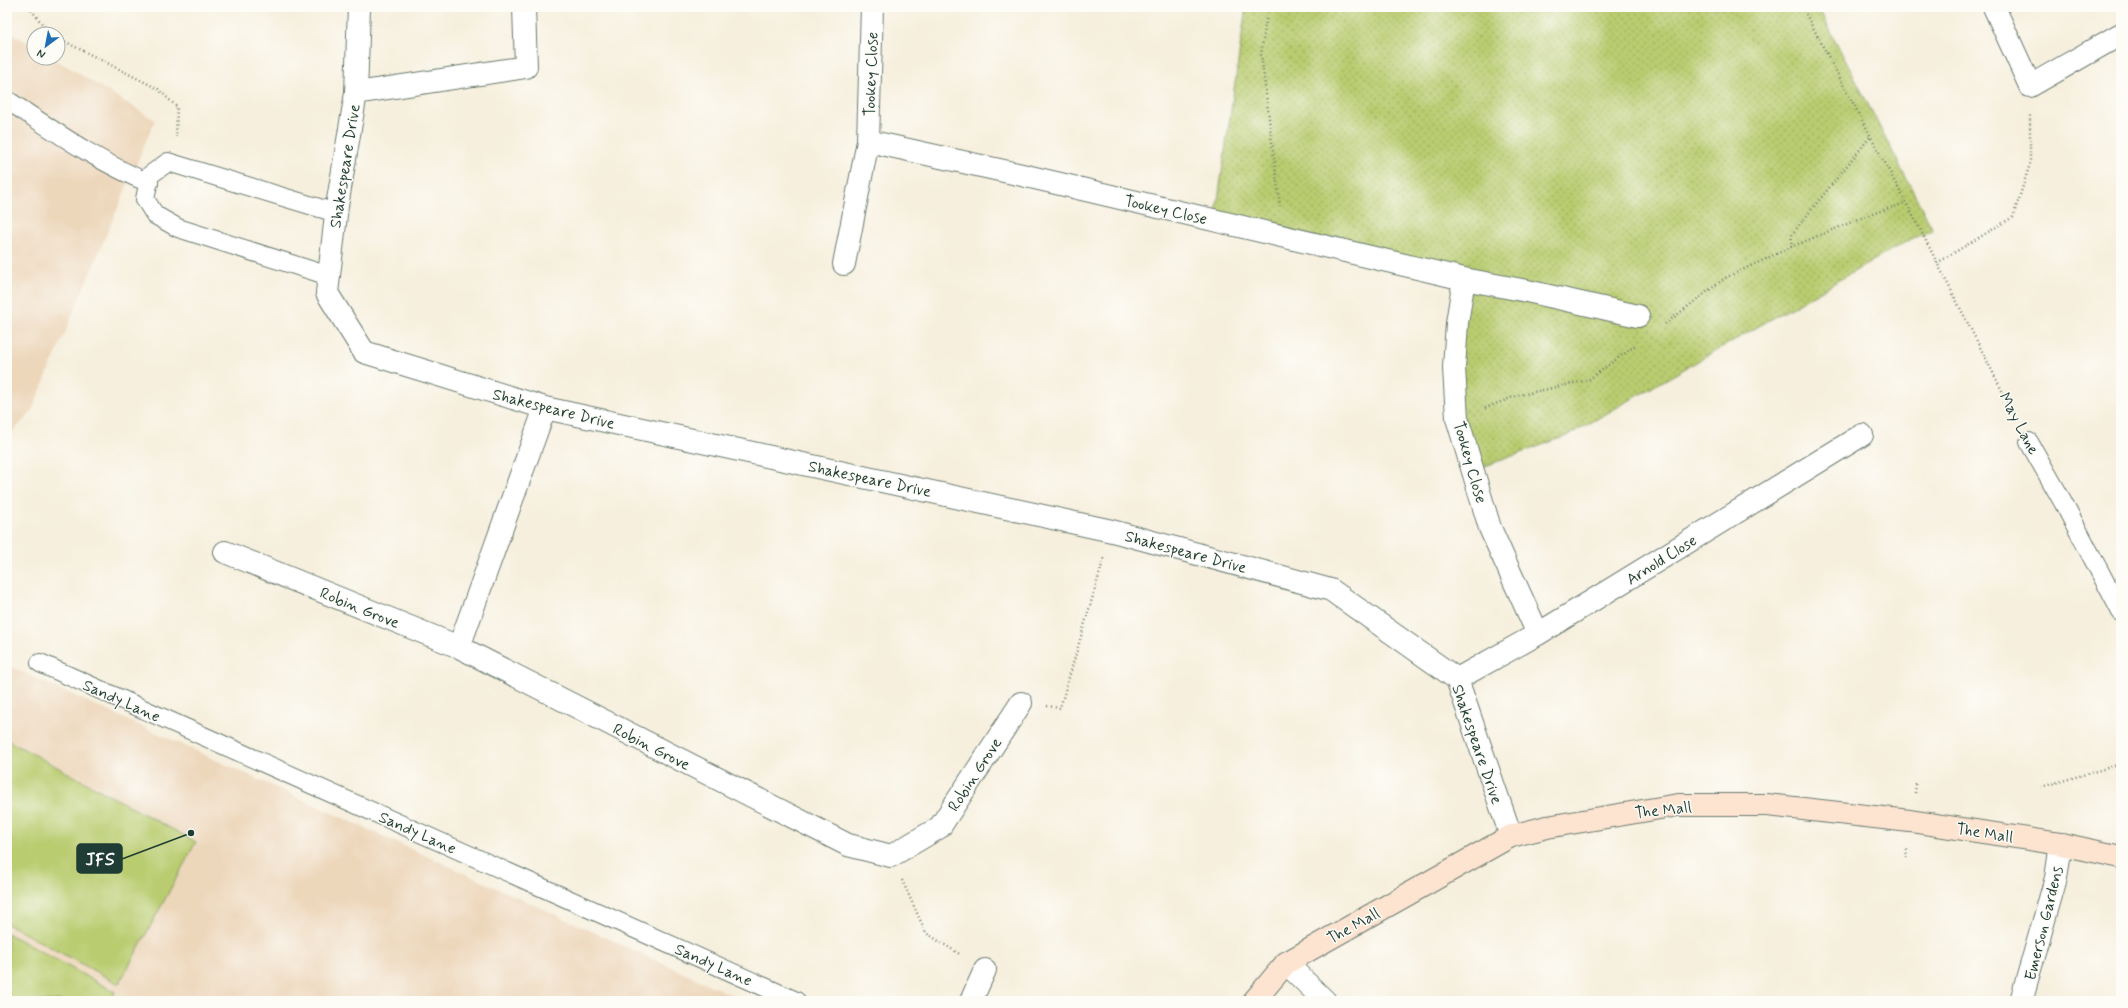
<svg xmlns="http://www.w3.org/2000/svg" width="2128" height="1008" font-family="Mynerve,sans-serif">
<defs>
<pattern id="grass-dots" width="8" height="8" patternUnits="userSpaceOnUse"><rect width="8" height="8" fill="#b9cc6f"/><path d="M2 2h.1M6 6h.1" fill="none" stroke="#96a75c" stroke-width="1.8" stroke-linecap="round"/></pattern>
</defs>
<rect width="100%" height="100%" fill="#fdfcf7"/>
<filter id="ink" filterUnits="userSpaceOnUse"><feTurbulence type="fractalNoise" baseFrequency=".025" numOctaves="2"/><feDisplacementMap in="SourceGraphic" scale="8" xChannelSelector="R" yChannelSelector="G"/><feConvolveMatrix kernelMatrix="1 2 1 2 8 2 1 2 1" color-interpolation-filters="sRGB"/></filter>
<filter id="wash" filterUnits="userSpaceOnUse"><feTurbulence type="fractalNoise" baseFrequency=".012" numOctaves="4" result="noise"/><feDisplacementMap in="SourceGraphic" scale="16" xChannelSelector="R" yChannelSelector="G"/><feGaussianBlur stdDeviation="0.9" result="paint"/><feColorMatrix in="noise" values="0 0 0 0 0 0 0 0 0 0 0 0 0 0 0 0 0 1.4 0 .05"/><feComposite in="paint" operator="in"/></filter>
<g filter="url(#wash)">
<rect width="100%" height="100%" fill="#f6efdd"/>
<path fill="#edd7bb" d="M7 30 34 47V58H53L155 120 31 413 7 437Z
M7 665 745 1001H7Z"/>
<path fill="url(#grass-dots)" stroke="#6c8452" d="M1246 7H1818L1933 230 1911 239 1569 435 1472 471 1457 418 1463 279 1215 220Z"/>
<path fill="#b9cc6f" stroke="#6c8452" d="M7 740 196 842 119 984 7 924Z
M7 933 115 992 111 1001H7Z"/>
</g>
<g filter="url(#ink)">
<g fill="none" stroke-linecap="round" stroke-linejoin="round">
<g stroke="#6a7b6f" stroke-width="20">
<path id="lane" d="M7 100C53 130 98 162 149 183
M329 276 178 228 155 215 145 199 150 175 168 162 336 213
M2029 442 2063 502 2121 612
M40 663 796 1001"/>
</g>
<g stroke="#6a7b6f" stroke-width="24">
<path id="street" d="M359 7 356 93 337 206 327 293 364 352 545 408 1112 531 1331 590 1457 679 1511 836
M1994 7 2030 86 2121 34
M356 93 526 67 524 7
M868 141 1022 175 1464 279 1527 291 1638 316
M844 264 868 141 872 7
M1464 279 1457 323 1454 368 1457 418 1490 528 1538 634
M225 552 459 647 848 845 891 856 940 827 1021 703
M459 647 545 408
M1457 679 1538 634 1862 435
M1286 963 1325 1001
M971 1001 985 970
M2021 1001 2056 878 2061 844"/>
</g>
<g stroke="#6a7b6f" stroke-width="24">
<path id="secondary" d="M1254 1001 1286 963 1511 836 1547 827 1678 805H1767L1910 821 2061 844 2121 857"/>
</g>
<path stroke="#6a7b6f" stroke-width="2.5" stroke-dasharray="1 3" stroke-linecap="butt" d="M29 7 50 34
M1268 7 1261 54 1280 206
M1802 7 1922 233 2017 420
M58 38 158 89 177 107 176 137
M1791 247 1792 234 1870 137
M1937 263 2013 217 2030 164V113
M1665 324 1725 278 1791 247 1866 216 1905 203
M1485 408 1516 396 1588 380 1636 345
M1047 706 1060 708 1104 558
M2041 787 2121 764
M1915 793 1916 784
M1906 858 1907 849
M902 880 926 933 961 955"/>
<use href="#lane" stroke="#fff" stroke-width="18"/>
<use href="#street" stroke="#fff" stroke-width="22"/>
<use href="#secondary" stroke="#fde4d1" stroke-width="22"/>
</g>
</g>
<g text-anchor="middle" stroke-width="3" stroke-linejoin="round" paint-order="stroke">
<g font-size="16" fill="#1f3d34" stroke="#fdfcf7">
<text transform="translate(870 74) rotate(-88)" y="6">Tookey Close</text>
<text transform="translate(344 166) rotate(-81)" y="6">Shakespeare Drive</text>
<text transform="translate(1166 209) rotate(13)" y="6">Tookey Close</text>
<text transform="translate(554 408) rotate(14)" y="6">Shakespeare Drive</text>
<text transform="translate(2020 423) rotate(62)" y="6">May Lane</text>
<text transform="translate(1471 462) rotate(74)" y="6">Tookey Close</text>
<text transform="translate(870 478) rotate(12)" y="6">Shakespeare Drive</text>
<text transform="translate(1186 551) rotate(15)" y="6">Shakespeare Drive</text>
<text transform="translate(1661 559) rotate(-32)" y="6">Arnold Close</text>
<text transform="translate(360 607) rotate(22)" y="6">Robin Grove</text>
<text transform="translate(122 700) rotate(24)" y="6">Sandy Lane</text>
<text transform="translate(1478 744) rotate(71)" y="6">Shakespeare Drive</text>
<text transform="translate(652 746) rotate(27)" y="6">Robin Grove</text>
<text transform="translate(974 774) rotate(-57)" y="6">Robin Grove</text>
<text transform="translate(1663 809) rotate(-6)" y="6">The Mall</text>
<text transform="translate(418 832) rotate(24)" y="6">Sandy Lane</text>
<text transform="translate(1985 832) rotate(9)" y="6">The Mall</text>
<text transform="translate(2043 923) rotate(-76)" y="6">Emerson Gardens</text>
<text transform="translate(1353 925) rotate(-29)" y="6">The Mall</text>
<text transform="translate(714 964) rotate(24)" y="6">Sandy Lane</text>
</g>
</g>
<path fill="none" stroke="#1f3d34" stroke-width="1.5" d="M191 833L122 859"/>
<circle fill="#1f3d34" stroke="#fdfcf7" stroke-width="1.5" cx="191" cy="833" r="4"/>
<rect fill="#1f3d34" stroke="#1f3d34" stroke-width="1.5" x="77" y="844" width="45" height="29" rx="4"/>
<g font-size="17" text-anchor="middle" font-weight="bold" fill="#fff">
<text x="100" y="865">JFS</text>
</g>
<rect width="2128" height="1008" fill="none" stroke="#fdfcf7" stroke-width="24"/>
<g transform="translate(46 46) rotate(212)"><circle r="19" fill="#fdfcf7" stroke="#a4b0a9"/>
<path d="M0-3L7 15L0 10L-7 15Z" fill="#1f6fb2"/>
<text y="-6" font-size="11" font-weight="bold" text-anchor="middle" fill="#1f3d34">N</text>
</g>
</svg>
